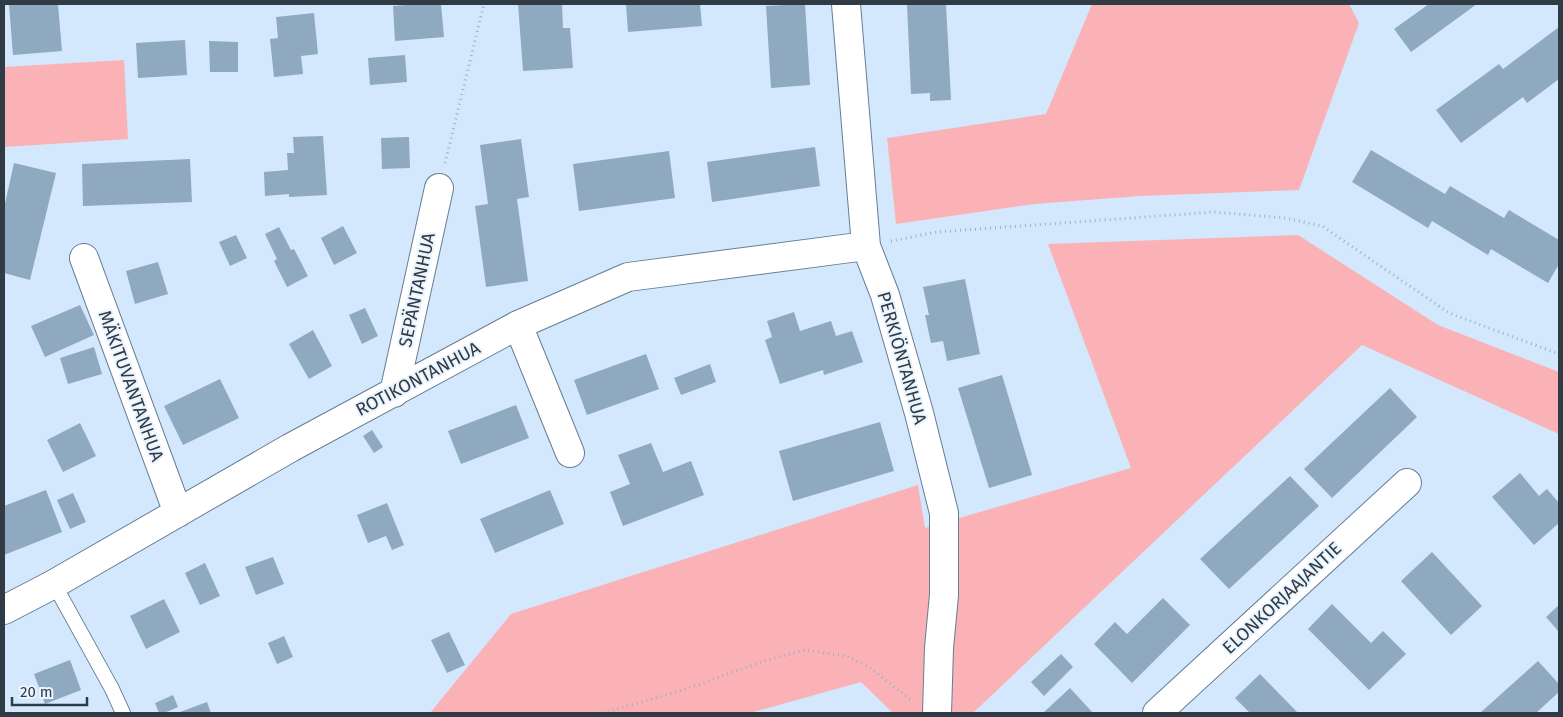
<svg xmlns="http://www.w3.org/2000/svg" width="1563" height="717" font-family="'Fira Sans',sans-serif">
<rect width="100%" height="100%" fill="#d3e8fc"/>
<path fill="#fab2b6" d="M1092 4H1349L1359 23 1299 190 1140 196 1034 204 896 224 887 138 1046 114Z
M124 60 128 139 4 147V67Z
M1298 235 1438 325 1559 372V434L1362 345 973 713H893L861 682 750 713H430L511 614 918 485 925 528 1131 468 1048 244Z"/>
<path fill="#8fa9c0" d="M9 4H58L62 51 13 55Z
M421 4H441L444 37 395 41 393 6Z
M518 4H562L563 28H570L573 68 523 71Z
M626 4H700L702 26 628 32Z
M805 4 810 85 771 88 766 6Z
M907 4H946L951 100 930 101V93L911 94Z
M1429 4H1477L1411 52 1394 29Z
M314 13 318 54 301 56 303 74 274 77 270 39 278 38 276 17Z
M1559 27V79L1527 103 1523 97 1461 143 1436 110 1499 64 1503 69Z
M185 40 187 75 138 78 136 43Z
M209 41 238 42V72H210Z
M405 55 407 82 370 85 368 58Z
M323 136 327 195 289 197V194L265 196 264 172 288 170 287 153H294L293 137Z
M409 137 410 168 382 169 381 138Z
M521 139 529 197 517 199 528 281 486 287 475 206 488 204 480 145Z
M815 147 820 186 712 202 707 162Z
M1371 150 1445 194 1450 186 1504 218 1509 210 1559 240V264L1548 283 1491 249 1488 255 1432 221 1428 228 1352 182Z
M669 151 675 198 579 211 573 164Z
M190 159 192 202 83 206 82 164Z
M14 163 56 173 30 280 4 273V208Z
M343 226 357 253 334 265 321 238Z
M279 227 291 250 294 249 308 276 287 287 274 261 277 259 265 234Z
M236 235 247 258 230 266 219 242Z
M158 262 168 294 135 304 126 271Z
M965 279 980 354 947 361 943 341 931 343 925 315H929L923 287Z
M80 305 94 335 45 357 31 326Z
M365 308 378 336 362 344 349 315Z
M794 312 800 331 831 321 836 336 852 331 863 362 824 375 823 370 780 384 765 340 772 337 767 321Z
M313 330 332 366 309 379 289 344Z
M94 347 102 374 68 384 60 358Z
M646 354 659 389 587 415 574 380Z
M710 364 716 382 681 395 674 378Z
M1002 375 1032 475 989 488 958 388Z
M220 379 239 418 183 445 164 406Z
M1390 388 1417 417 1332 498 1304 469Z
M516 405 529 438 461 464 448 431Z
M880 422 894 471 793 501 779 451Z
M80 423 96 456 63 472 47 440Z
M372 430 383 447 374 453 363 436Z
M651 443 663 472 691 461 704 495 623 526 610 492 630 484 618 455Z
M1520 473 1539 496 1547 489 1559 503V523L1534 545 1492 497Z
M1290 476 1319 506 1229 589 1200 559Z
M46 490 62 532 4 555V506Z
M550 490 564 524 495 553 480 519Z
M73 493 86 522 70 529 57 500Z
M387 503 404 545 392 550 386 536 368 543 357 515Z
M1432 552 1482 606 1451 635 1401 581Z
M273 557 284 584 256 595 245 567Z
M205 563 220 596 200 605 185 573Z
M1163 598 1190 625 1132 683 1094 644 1115 622 1127 634Z
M164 599 180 632 146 649 130 616Z
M1332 604 1371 643 1383 631 1406 654 1369 690 1308 629Z
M1559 605V632L1546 617Z
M449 632 465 665 447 673 431 640Z
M284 636 293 657 277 664 268 643Z
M1061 654 1073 667 1044 696 1031 682Z
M70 660 81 690 45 704 34 674Z
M1538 661 1559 684V692L1536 713H1480Z
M1260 674 1298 713H1250L1235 698Z
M1070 688 1093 713H1043Z
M173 695 178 707 164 713H159L155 703Z
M207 702 211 713H181L180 712Z"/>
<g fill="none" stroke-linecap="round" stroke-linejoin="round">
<g stroke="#657d94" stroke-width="16">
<path id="service" d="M54 584 112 689 123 713"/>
</g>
<g stroke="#657d94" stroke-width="30">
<path id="minor" d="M846 4 866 246 885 295 919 413 944 513V595L939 648 937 713
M84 258 178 513
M518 325 570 453
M394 393 439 188
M4 610 54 584 290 448 518 325 628 277 866 246
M1157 713 1407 483"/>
</g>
<path stroke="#9eb0c0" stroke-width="3" stroke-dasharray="1 4" stroke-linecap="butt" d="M445 163 484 4
M891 241 937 232 1214 212 1285 218 1322 226 1449 313 1559 354
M603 713 680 691 767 660 805 650 846 656 869 667 911 700"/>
<use href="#service" stroke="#fff" stroke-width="14"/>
<use href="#minor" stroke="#fff" stroke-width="28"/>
</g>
<g text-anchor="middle" stroke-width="4" stroke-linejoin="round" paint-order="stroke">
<g font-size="18" fill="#303b45" stroke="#e9f4fe">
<text transform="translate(417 290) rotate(-78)" y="6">SEPÄNTANHUA</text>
<text transform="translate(902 358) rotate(74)" y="6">PERKIÖNTANHUA</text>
<text transform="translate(418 379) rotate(-28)" y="6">ROTIKONTANHUA</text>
<text transform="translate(131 386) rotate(70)" y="6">MÄKITUVANTANHUA</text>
<text transform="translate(1282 598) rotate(-43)" y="6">ELONKORJAAJANTIE</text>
</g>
</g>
<rect width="1563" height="717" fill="none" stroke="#303b45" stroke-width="10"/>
<path d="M12 697v8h75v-8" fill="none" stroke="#303b45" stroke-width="2.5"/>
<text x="20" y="697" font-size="15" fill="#303b45" stroke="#e9f4fe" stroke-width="4" paint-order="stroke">20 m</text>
</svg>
